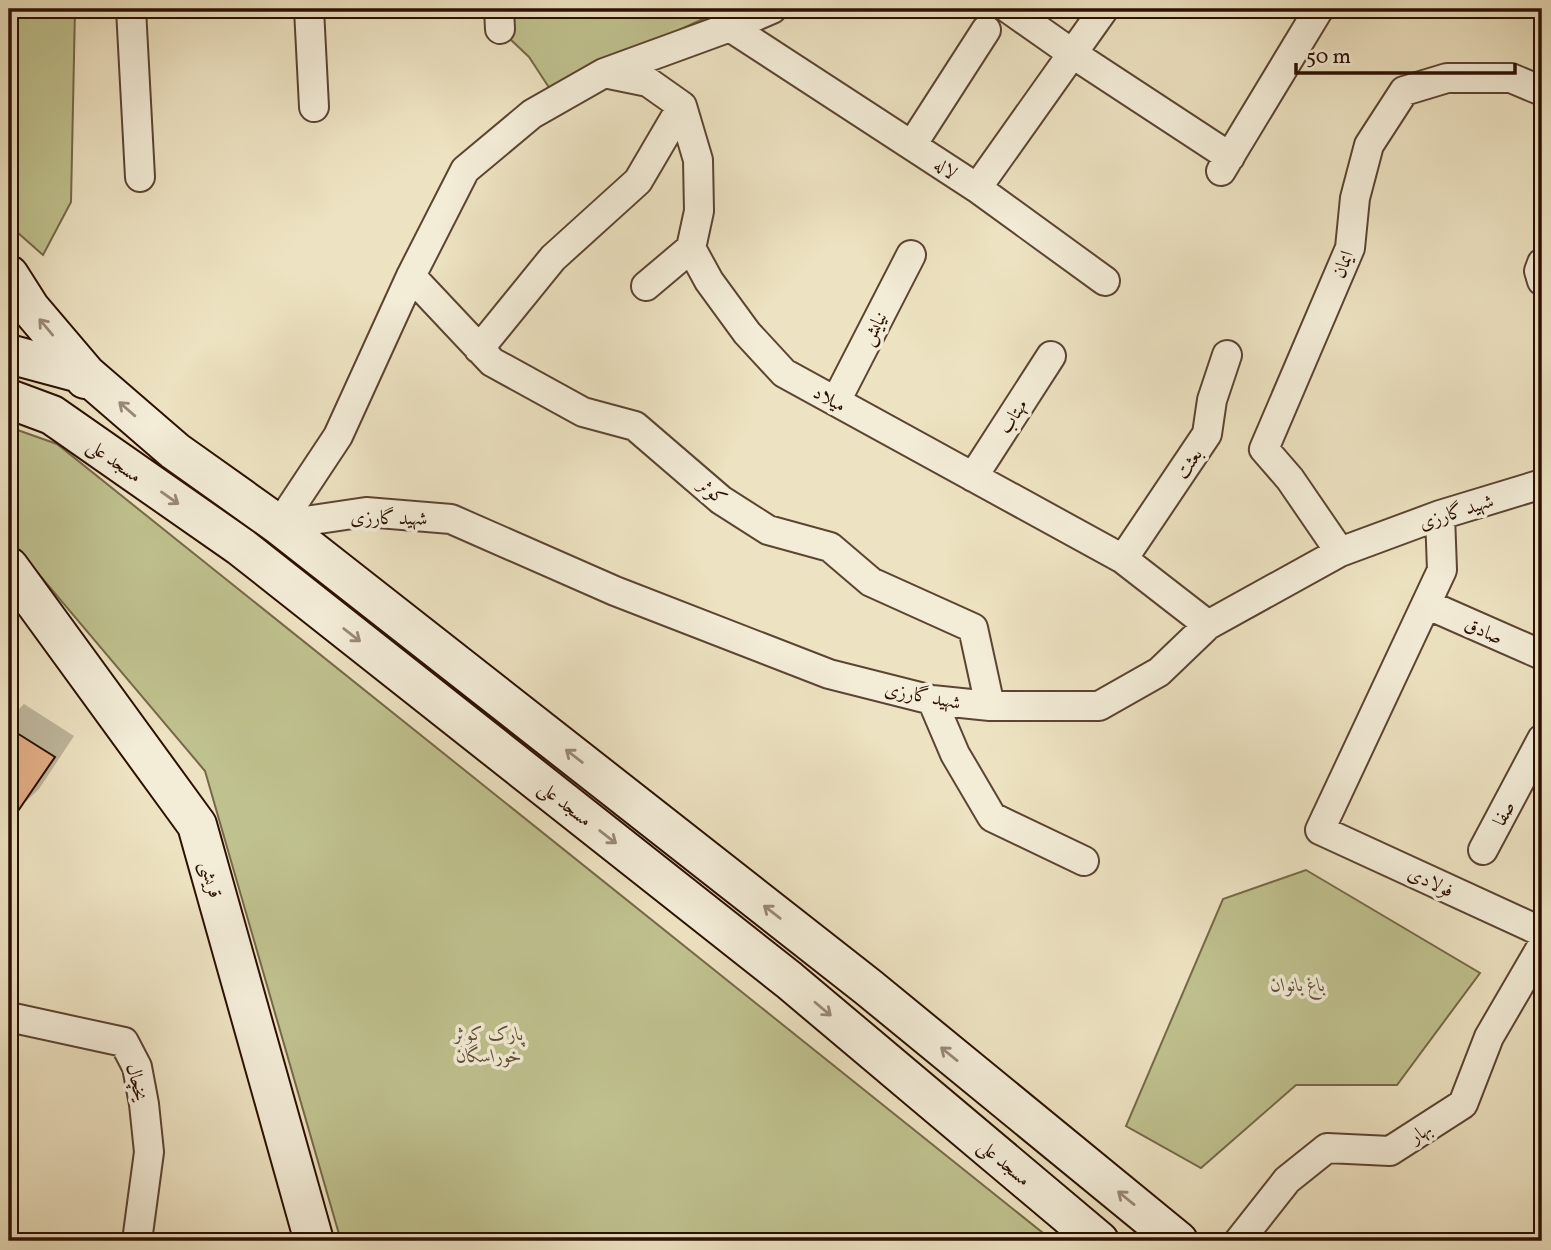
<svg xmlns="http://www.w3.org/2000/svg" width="1551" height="1250" font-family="Vollkorn,Amiri,serif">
<rect width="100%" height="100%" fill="#ede2c1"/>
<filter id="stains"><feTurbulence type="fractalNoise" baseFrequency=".00286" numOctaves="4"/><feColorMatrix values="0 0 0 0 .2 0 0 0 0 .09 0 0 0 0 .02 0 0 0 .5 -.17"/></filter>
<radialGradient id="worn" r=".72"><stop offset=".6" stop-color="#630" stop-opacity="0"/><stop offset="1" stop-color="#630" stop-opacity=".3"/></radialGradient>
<path fill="#bfc18e" stroke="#766848" stroke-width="2" d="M9 9H75L71 202 43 255 9 225Z
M507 9H725L550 89 529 57 508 37Z
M9 427 57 444 1053 1241H341L205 771 9 539Z
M1306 870 1480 973 1397 1085H1296L1201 1168 1126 1126 1223 899Z"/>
<path fill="#0003" d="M24 704 74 736 39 789 18 809 9 804V719Z"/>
<path fill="#e0ac84" stroke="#2c1002" stroke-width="2" d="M9 728 55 757 18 811 9 806Z"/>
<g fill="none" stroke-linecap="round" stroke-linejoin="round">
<g stroke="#5c4432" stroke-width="32">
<path id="street" d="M131 9 140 177
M309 9 314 107
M499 9 500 29
M1009 9 1073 54 1230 157
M730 27 977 188 1104 9
M604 73 648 82 682 106 698 160 699 211 691 248 709 281 747 333 784 373 1123 559 1208 625
M912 145 986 30
M1221 171 1319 9
M977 188 1105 281
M1542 263 1539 271 1542 281
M411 276 492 362 583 412 635 426 721 500 768 530 830 547 871 582 973 628 990 706
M646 286 691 248
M479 349 553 258 638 181 682 106
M836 401 911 255
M973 477 1051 356
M1440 515 1442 570 1320 830 1542 932
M279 525 366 512 451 519 615 591 829 674 932 700 990 706H1099L1159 672 1208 625 1340 552 1440 515 1542 484
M279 525 338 436 411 276 465 170 532 114 604 73 730 27 772 9
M1340 552 1290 479 1264 449 1350 248 1355 198 1369 145 1404 91 1447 78H1511L1542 91
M1123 559 1207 434 1212 400 1227 355
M1426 604 1542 655
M932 700 955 754 992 817 1084 861
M1483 850 1542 739
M9 1017 124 1042 137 1067 144 1104 149 1152 137 1241
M1239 1241 1287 1180 1327 1148 1390 1151 1463 1104 1489 1037 1542 946"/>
</g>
<g stroke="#2c1002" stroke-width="42">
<path id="secondary" d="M9 275 30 308 87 375 85 379
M9 354 87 375 175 451 279 525 868 987 1178 1241
M9 399 52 415 241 547 789 980 1099 1241
M9 567 197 825 314 1241"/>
</g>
<use href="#street" stroke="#f3ecd7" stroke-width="28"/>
<use href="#secondary" stroke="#f3ecd7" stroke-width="38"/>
</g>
<defs><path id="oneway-shaft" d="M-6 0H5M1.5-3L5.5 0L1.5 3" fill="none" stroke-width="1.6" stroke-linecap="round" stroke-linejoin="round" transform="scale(1.75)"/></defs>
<g stroke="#998977">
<use href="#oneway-shaft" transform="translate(46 327) rotate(-130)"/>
<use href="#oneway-shaft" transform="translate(127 409) rotate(-139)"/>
<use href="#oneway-shaft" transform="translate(170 498) rotate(35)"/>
<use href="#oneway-shaft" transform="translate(352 635) rotate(38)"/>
<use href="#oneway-shaft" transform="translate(574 756) rotate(-142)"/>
<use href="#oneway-shaft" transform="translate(608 837) rotate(38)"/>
<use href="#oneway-shaft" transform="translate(772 912) rotate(-142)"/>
<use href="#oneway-shaft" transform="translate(823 1009) rotate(40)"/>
<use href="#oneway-shaft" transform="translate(949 1054) rotate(-141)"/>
<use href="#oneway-shaft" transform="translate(1126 1198) rotate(-141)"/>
</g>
<g text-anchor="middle" stroke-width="7" stroke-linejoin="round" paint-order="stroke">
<g font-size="19" fill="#2c1002" stroke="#f3ecd7">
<text transform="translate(946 168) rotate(34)" y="7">لاله</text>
<text transform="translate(1342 264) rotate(-69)" y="7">ایمان</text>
<text transform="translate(873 328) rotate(-63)" y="7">نیایش</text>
<text transform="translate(830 398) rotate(29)" y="7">میلاد</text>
<text transform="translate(1012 416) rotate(-57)" y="7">مهتاب</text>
<text transform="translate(115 460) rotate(35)" y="7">مسجد علی</text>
<text transform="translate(1188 463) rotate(-56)" y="7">بعثت</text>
<text transform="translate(713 491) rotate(39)" y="7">کوثر</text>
<text transform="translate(1456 511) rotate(-18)" y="7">شهید گارزی</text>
<text transform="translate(389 517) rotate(1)" y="7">شهید گارزی</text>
<text transform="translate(1484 630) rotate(24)" y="7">صادق</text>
<text transform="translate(923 695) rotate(11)" y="7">شهید گارزی</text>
<text transform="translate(566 803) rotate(38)" y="7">مسجد علی</text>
<text transform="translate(1503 813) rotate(-62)" y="7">صفا</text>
<text transform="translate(212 879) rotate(74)" y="7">قریشی</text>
<text transform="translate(1431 881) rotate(25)" y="7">فولادی</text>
<text transform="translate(138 1082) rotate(76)" y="7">یخچال</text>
<text transform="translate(1420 1132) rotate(-33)" y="7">بهار</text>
<text transform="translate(1005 1162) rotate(40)" y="7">مسجد علی</text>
</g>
<g font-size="19" font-style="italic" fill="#5f4e33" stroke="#f3ecd7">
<text x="1298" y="991">باغ بانوان</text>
<text x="489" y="1040">پارک کوثر<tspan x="489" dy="22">خوراسگان</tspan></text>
</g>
</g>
<rect width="1551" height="1250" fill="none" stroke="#ede2c1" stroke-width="35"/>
<rect x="10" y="10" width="1530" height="1229" fill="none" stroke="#2c1002" stroke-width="3.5"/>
<rect x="18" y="18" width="1516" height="1215" fill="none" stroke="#2c1002" stroke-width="2"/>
<path d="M1296 63v10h219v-10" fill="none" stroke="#2c1002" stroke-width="3.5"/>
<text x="1306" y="63" font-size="21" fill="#2c1002" stroke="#f3ecd7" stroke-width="5" paint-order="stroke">50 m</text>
<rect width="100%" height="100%" filter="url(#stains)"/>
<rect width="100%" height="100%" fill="url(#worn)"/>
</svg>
